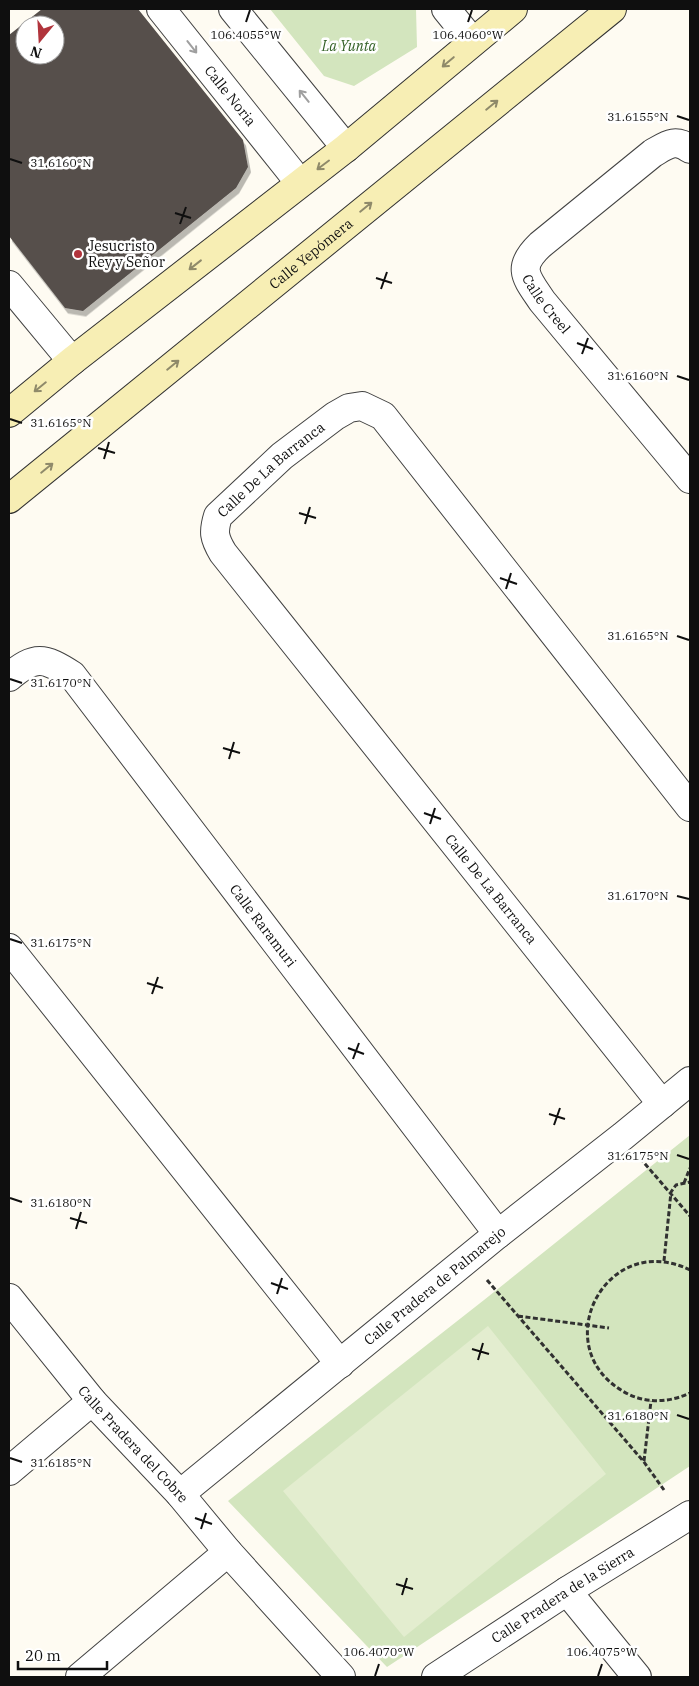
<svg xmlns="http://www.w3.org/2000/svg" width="699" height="1686" font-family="'IBM Plex Serif',serif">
<defs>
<filter id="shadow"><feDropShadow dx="3" dy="5.5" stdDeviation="0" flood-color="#0004"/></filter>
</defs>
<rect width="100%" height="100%" fill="#fefbf2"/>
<path fill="#d3e5be" d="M270 9H416L417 47 354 86 324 76Z
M690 1135V1466L387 1667 228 1501 484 1300Z"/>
<path fill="#e3edcf" d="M488 1326 606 1474 404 1637 283 1491Z"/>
<path fill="#56504c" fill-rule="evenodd" filter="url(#shadow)" d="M42 9H138L243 140 248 167 236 188 83 311 65 308 9 236V35ZM25 25H55V55H25Z"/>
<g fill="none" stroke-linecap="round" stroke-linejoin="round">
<g stroke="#424242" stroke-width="30">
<g id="minor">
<path d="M446 9 472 41"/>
<path id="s1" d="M690 149C675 138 667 145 653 153L540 245C516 268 526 277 542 301L690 479"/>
<path d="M9 285 72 361"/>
<path id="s2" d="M9 677C35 655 44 657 72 675L498 1234"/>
<path d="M9 948 340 1364"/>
<path id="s3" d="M662 1104 223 553C214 538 213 532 218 516L282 456 335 416 349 408 362 406 383 416 690 807"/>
<path id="s4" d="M9 1298 92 1401 180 1494 228 1552 341 1677"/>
<path d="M9 1471 92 1401"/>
<path id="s5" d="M180 1494 498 1234 623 1136 690 1081"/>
<path d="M567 1591 637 1677"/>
<path d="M80 1677 228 1552"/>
<path id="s6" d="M436 1677 567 1591 690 1515"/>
</g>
</g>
<g stroke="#424242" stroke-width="30">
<g id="tertiary">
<path id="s7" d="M161 9 300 183"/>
<path d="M233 9 346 148"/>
</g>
</g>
<g stroke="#313131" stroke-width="30">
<g id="secondary">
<path d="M9 413 72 361 346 148 513 9"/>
<path id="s8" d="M9 499 612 9"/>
</g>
</g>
<path stroke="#313131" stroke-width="3" stroke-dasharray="5 2.5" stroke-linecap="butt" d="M640 1158 690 1216
M684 1183 690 1168
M664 1261 671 1192 676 1185 690 1182
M690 1270C605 1228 543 1351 628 1394 648 1404 671 1402 690 1393
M487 1280 644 1462 664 1490
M518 1316 609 1328
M644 1461 651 1401"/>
<use href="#minor" stroke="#fff" stroke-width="28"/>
<use href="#tertiary" stroke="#fff" stroke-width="28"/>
<use href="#secondary" stroke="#f7eeb4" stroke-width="28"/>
</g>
<defs><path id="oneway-shaft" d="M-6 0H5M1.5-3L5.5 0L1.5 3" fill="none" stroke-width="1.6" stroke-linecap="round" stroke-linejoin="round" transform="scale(1.25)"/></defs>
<g stroke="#9f9f9f">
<use href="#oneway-shaft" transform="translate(192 47) rotate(52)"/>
<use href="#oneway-shaft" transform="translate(304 96) rotate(-129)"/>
</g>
<g stroke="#8f8a6a">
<use href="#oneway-shaft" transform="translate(448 62) rotate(140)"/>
<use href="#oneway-shaft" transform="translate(492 105) rotate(-39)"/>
<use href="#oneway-shaft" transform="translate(323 165) rotate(143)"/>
<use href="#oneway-shaft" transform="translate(366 207) rotate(-39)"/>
<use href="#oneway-shaft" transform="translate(195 265) rotate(142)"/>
<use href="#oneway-shaft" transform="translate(173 365) rotate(-39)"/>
<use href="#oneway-shaft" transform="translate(40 387) rotate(141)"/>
<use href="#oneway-shaft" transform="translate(47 468) rotate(-39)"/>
</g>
<path fill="none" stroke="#0f0f0f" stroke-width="2" d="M246 22 250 10M468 22 472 10M677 116 689 120M10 159 22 163M175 213 191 218M180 224 186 207M376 278 392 283M381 289 387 272M577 343 593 349M582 354 588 338M677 376 689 380M10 419 22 423M98 448 115 453M104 459 109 442M299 513 316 518M305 524 310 507M500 578 517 584M506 589 511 573M677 636 689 640M10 679 22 683M223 748 240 753M229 759 234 742M424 813 441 819M430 824 435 808M677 896 689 899M10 939 22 943M147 983 163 988M152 994 158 977M348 1048 364 1054M353 1059 359 1043M549 1114 565 1119M554 1125 560 1108M677 1155 689 1159M10 1198 22 1202M70 1218 87 1223M76 1229 81 1212M271 1283 288 1289M277 1294 282 1278M472 1349 489 1354M478 1360 483 1343M677 1415 689 1419M10 1458 22 1462M195 1518 212 1524M201 1529 206 1513M396 1584 413 1589M402 1595 407 1578M375 1676 379 1664M598 1676 602 1664"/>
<circle fill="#b1343c" stroke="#fff" stroke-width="2" cx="78" cy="254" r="5"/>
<g text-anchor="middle" stroke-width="5" stroke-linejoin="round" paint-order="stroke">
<g font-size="14" font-style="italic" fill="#326025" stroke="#fff">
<text x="349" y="51">La Yunta</text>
</g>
<g font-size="14" fill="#0f0f0f" stroke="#fff">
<text dy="5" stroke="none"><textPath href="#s7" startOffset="111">Calle Noria</textPath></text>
<text dy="5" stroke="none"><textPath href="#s8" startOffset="389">Calle Yepómera</textPath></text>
<text dy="5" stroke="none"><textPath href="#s1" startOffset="256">Calle Creel</textPath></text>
<text dy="5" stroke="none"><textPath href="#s3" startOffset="814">Calle De La Barranca</textPath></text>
<text transform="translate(491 889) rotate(51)" y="5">Calle De La Barranca</text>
<text dy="5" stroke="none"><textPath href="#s2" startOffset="386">Calle Raramuri</textPath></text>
<text dy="5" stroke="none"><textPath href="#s5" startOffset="329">Calle Pradera de Palmarejo</textPath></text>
<text dy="5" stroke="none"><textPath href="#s4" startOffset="192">Calle Pradera del Cobre</textPath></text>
<text dy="5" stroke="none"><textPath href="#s6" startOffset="151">Calle Pradera de la Sierra</textPath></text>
</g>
<g font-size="14" fill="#0f0f0f" stroke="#fff" text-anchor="start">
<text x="88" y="251">Jesucristo<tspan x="88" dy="16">Rey y Señor</tspan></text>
</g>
</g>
<g font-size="12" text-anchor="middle" fill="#0f0f0f" stroke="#fff" stroke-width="5" stroke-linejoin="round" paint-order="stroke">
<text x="246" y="39">106.4055°W</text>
<text x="468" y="39">106.4060°W</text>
<text x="638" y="121">31.6155°N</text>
<text x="61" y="167">31.6160°N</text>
<text x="638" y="380">31.6160°N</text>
<text x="61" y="427">31.6165°N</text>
<text x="638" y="640">31.6165°N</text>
<text x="61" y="687">31.6170°N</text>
<text x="638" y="900">31.6170°N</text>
<text x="61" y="947">31.6175°N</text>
<text x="638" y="1160">31.6175°N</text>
<text x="61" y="1207">31.6180°N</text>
<text x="638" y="1420">31.6180°N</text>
<text x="61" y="1467">31.6185°N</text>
<text x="379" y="1656">106.4070°W</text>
<text x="602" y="1656">106.4075°W</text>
</g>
<rect width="699" height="1686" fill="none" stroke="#0f0f0f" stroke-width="20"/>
<g transform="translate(40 40) rotate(198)"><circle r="24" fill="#ffffff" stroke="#9f9f9f"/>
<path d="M0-4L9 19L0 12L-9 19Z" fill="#b1343c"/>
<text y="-8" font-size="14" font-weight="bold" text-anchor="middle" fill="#0f0f0f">N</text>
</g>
<path d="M18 1661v8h89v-8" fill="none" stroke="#0f0f0f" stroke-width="2.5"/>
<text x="25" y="1661" font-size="15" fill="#0f0f0f" stroke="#ffffff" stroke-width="4" paint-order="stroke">20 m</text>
</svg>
